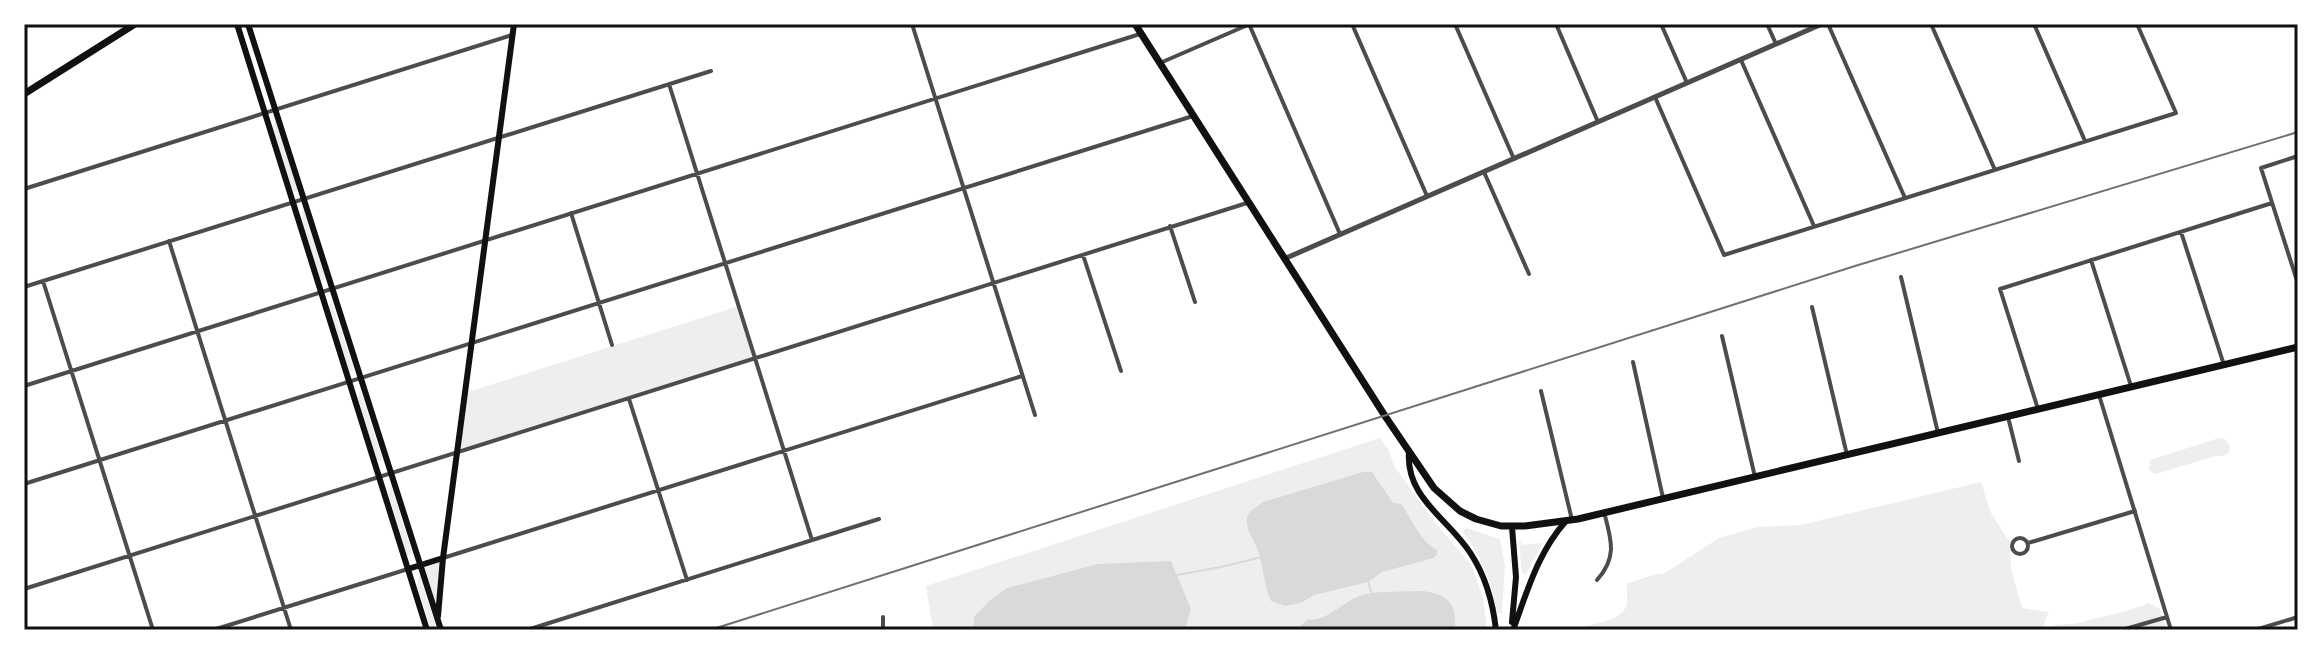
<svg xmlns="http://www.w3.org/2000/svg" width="2322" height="654" font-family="'Alegreya Sans',sans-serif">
<rect width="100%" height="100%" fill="#fff"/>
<path fill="#eee" d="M275 120 298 189 296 192 292 190 273 129Z
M303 209 326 278 323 281 320 279 301 218Z
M331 300 354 369 352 372 349 370 329 309Z
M739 306 755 358 458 452 465 393Z
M360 389 382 458 380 461 377 460 358 398Z
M1380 438 1389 451 1394 466 1433 520 1472 566 1483 598 1487 630H933L926 586Z
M2219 438 2225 439 2230 446 2229 452 2224 456H2216L2155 474 2149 470 2150 460Z
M1981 482 1991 513 2010 543 2011 569 2022 608 2049 612 2043 626 2038 628 2039 630H1575C1588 624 1617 622 1625 609 1629 603 1626 589 1627 583 1639 581 1651 573 1663 574L1719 538 1758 527 1801 525Z
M391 484 412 553 410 556 407 555 388 493Z
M1466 528 1500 539 1505 566 1502 613H1497C1491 580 1483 560 1463 532Z
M1521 540 1522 545 1543 543 1526 574 1522 573 1519 542Z
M441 560 437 611 423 566Z
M419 576H420L437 630H431L417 585Z
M2149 603 2160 609 2166 630H2047C2058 621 2066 626 2078 623 2102 616 2126 613 2149 603Z"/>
<path fill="#d9d9d9" d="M1363 472H1372L1393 503 1401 504C1413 520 1418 539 1437 550V555L1433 558 1382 572 1368 582 1314 595 1301 603 1285 606 1271 601C1263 583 1264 569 1258 551 1255 540 1243 527 1248 515 1251 509 1258 506 1263 502Z
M1171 561 1191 609 1185 628 1179 630H973L974 617 989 601 1007 588 1098 564Z
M1424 591C1450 596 1456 603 1455 630H1297L1308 619C1325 623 1343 602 1359 596 1378 590 1404 592 1424 591Z"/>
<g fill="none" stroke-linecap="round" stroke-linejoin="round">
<path stroke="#d9d9d9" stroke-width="2" d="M1177 575 1221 567 1262 557
M1368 582 1372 594"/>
<path stroke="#4c4c4c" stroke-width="4" d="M912 24 1035 415
M1249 24 1340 234
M1352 24 1427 196
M1455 24 1514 159
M1556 24 1598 122
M1661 24 1687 83
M1767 24 1776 44
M1828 24 1905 198
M1931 24 1995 170
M2034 24 2085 141
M1741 60 1814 226
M1160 63 1250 24
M669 84 812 540
M1655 97 1724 255 2176 113 2137 24
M2298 156 2261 168 2298 284
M1484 172 1529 274
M24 189 512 35
M571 213 612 345
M1170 226 1195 302
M2181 232 2224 365
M169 241 291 630
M1083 255 1121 371
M2091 260 2131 386
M1901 277 1938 433
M43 281 153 630
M24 287 711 71
M1812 307 1847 455
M1722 336 1755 477
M1633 362 1663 498
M24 386 1140 34
M1541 391 1572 520
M2099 395 2171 630
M629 399 687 580
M2038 409 2000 289 2272 203
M2008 417 2019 461
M24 484 1193 116
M2012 546a8 8 0 1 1 16 0a8 8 0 1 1-16 0Z
M2028 543 2135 511
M443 558 1022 376
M1597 580C1618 557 1611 539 1604 512
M24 589 1247 203
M213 630 408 569
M527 630 879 519
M883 630V617
M2122 630 2167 617
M2255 630 2298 617"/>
<path stroke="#4c4c4c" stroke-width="5" d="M1284 259 1822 24"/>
<path stroke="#111" stroke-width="6" d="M237 24 427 630
M248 24 441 630
M1409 451C1405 498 1449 519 1471 554 1486 577 1493 603 1496 630
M1512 527 1516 577 1512 622
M408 569 443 558
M438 616 443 558 514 24
M1513 630C1527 592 1538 552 1566 521"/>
<path stroke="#111" stroke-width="7" d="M1135 24 1385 416 1434 488 1460 511 1476 519 1501 526H1525L1578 519 2298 347
M24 94 135 24"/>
<path stroke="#707070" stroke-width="2" d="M710 630 1855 266 2298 132"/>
</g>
<rect width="2322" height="654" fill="none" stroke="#ffffff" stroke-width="52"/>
<rect x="26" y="26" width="2270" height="602" fill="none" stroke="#111" stroke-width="3"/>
</svg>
